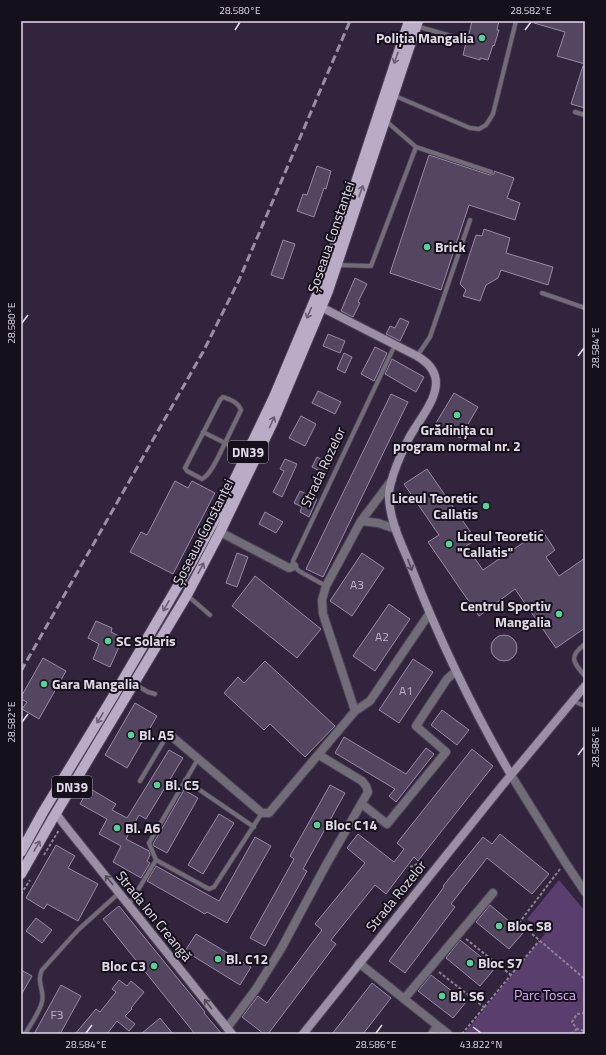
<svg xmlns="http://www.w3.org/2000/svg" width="606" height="1055" font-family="'Titillium Web',sans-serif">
<rect width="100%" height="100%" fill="#32243c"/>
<path fill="#5a3e6e" d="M559 880 585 911V1034H464L545 934 527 919Z"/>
<path fill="#544560" stroke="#9a89a7" d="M472 21H499L497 30H499L494 46 493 45 488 60 480 58V60L463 55 466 43 468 41V38Z
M534 21H585V64L557 56 565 32 534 23Z
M583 66H585V108L571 104Z
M429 155 490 175 494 174V171L514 178 507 198 520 203 515 220 469 205 441 290 390 273Z
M317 166 331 171 326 189 324 188 314 217 297 211 303 194 307 195Z
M484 229 510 238 506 253 553 267 548 285 501 270 498 278 486 285 480 301 463 296 466 290 460 284 476 235 482 236Z
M283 240 295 244 283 279 271 275Z
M355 278 367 284 358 302 360 303 353 317 341 311Z
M400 318 409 322 400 341 386 334 390 326 395 328Z
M328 334 345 341 340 353 323 346Z
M375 347 387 353 374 381 361 374Z
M344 353 352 357 345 373 337 369Z
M392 359 424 377 416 392 385 374Z
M318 391 341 402 335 414 312 403Z
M454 393 478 407 460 438 436 423Z
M391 394 408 402 323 577 306 569Z
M301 416 316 424 305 446 289 438Z
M317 457 330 464 325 474 312 467Z
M285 459 297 464 282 497 273 492 284 471 280 469Z
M427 469 476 540 466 546 483 570 542 530 555 550 546 557 559 576 585 558V628L556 648 515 589 479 616 428 542 439 535 404 484Z
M175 481 188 488 192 481 215 493 173 574 130 552 141 532 147 535Z
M300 491 317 499 309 517 300 512 302 507 294 503Z
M265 512 283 522 276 533 259 524Z
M237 553 248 557 237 587 226 583Z
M362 553 384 568 352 616 330 601Z
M255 576 321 629 297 658 232 606Z
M389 604 410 619 375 671 353 656Z
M96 621 112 628 111 632 123 638 110 667 93 659 99 644 88 638Z
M491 648a13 13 0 1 1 26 0a13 13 0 1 1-26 0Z
M43 658 66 671 39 719 22 709 27 702 21 699V697Z
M413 659 433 672 399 723 379 710Z
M265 661 335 726 305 757 270 724 264 730 224 693 238 677 244 683Z
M135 703 157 716 127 768 105 755Z
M442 710 469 730 457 745 431 725Z
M344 737 406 774 426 748 434 754 396 802 389 796 395 789 335 753Z
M472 749 493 766 418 861 414 857 386 894 375 885 331 940 336 944 268 1034H264L242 1017 258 996 267 1003 322 930 315 924 365 863 347 848 358 834 394 862 404 849 397 843Z
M169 750 183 758 146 819 139 815 126 839 149 851 150 855 147 861 150 863 141 878 113 862 121 846 99 834 107 819 80 804 89 788 116 804 112 810 127 818Z
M330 785 345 793 303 869 307 871 265 946 250 938 294 859 290 856Z
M184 790 198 798 167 853 154 846 153 844Z
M219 814 234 823 203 874 188 865Z
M500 834 549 874 532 894 487 858 451 904 455 907 405 973 389 961 444 887 443 886 483 837 492 844Z
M255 837 271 846 227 923 207 912 205 914 147 881 156 866 219 901Z
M56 845 75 856 68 868 98 884 78 921 47 904 44 909 26 898Z
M490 905 523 933 509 949 476 922Z
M119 906 205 1012 204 1013 222 1034H195L103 919Z
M36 918 52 930 42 943 26 931Z
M196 934 251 967 240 985 185 951Z
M460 940 495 968 480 986 446 958Z
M21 970 32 976 21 995Z
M431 975 466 1002 453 1018 418 991Z
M119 980 127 986 131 981 144 992 131 1008 132 1009 125 1016 135 1024 129 1031 117 1021 107 1034H75L96 1009 100 1012 116 992 112 989Z
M372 983 391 998 363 1034H332Z
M61 985 81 996 60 1034H34Z
M160 1018 173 1034H141Z"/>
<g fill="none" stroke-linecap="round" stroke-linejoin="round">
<g stroke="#4e4158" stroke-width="5.5">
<path id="lane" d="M416 26 465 40
M393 95 470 128 479 129 486 125 493 114 516 21
M575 112 585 115
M416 147 491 172
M337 265 371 266 416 147 386 121
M542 293 585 308
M417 356 430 337 470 220
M203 432 225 443C220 453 211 475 202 479L187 471 185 468 220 400 223 397C231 400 238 402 241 410L225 443 247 454
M326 586 299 571 294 566 293 561 395 345
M188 596 210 615
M585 644C568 657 573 662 585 676
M134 684 148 692 155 694
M573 701 585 706
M198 759 149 843 156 860 209 889 214 887 262 813
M185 780 254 827
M140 781 168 734
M129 905 156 860
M25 1034C31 1024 39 1013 42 1002 45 990 36 983 42 970L78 930 119 893"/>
</g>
<g stroke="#4e4158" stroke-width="10">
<path id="street" d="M361 521 392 480
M220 532 289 568 294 566
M355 711 323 614 322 600 326 586 361 521 378 523 396 529
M169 734 262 813H269L355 711 370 701 429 614
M511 775 565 862 585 892
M362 804 387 824 446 752 416 726 447 679 455 672
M359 963 448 1034
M404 999 493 893
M227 1028 256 989 281 949 326 865 368 792 366 786 362 781 319 755
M432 1034 437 1026"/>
</g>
<g stroke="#4e4158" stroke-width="10">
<path id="secondary" d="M321 307 417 356C425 361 432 366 435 376 441 396 418 421 409 438 401 454 388 481 389 498 390 522 402 545 411 567 439 639 472 708 511 775
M56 813 63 823 232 1034
M303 1034 501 787 585 686"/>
</g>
<g stroke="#4e4158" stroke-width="12">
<path id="primary" d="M21 852 43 812 117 690 193 560 222 506 274 397 319 290 336 243 409 21
M21 874 53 818 187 595 220 532 272 424 328 291 418 21"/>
</g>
<path stroke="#8d8296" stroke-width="2" stroke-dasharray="3 2" stroke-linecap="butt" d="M44 855 59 830
M410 867 420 863
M560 869 519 923 585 979
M21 894 30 880
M466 939 511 975
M439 972 485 1008
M585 1013 577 1014 572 1022 577 1029 585 1031
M462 1034 539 941
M571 1034 577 1029"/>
<use href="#lane" stroke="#726b78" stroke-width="4"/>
<use href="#street" stroke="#726b78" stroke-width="8"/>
<use href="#secondary" stroke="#9a8fa4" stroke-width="8"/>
<use href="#primary" stroke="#baabc6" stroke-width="10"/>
<path stroke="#9a8fa2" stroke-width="3" stroke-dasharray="8 4" stroke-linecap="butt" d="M21 671 203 352 239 280 350 21"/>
</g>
<defs><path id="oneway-shaft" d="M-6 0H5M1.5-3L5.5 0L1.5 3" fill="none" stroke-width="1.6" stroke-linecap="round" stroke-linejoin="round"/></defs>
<g stroke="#685e70">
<use href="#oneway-shaft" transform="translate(396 58) rotate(109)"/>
<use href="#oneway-shaft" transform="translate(361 191) rotate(-71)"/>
<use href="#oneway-shaft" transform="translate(309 313) rotate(113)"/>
<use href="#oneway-shaft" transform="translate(272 422) rotate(-66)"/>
<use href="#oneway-shaft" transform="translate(201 568) rotate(-62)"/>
<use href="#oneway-shaft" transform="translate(166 606) rotate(120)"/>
<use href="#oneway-shaft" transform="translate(100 718) rotate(121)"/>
<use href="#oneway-shaft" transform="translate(37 846) rotate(-60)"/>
</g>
<g stroke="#514959">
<use href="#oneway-shaft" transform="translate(410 565) rotate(69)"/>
<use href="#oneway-shaft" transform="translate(109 880) rotate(-129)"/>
<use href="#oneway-shaft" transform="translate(208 1004) rotate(-128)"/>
</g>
<path fill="none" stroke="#e2d9e9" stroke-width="1.5" d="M235 30 240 22M525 30 531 22M22 323 28 315M578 356 584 348M22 722 28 714M578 755 584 747M473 1027 481 1033M86 1033 92 1025M376 1033 382 1025"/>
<g fill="#53d396" stroke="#16101b" stroke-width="1.5">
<circle cx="482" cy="38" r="4"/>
<circle cx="427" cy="247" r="4"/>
<circle cx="457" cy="415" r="4"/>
<circle cx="486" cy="506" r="4"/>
<circle cx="449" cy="544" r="4"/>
<circle cx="559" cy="614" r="4"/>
<circle cx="108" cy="641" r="4"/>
<circle cx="44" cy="684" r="4"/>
<circle cx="131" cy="735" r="4"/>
<circle cx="157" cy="785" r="4"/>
<circle cx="317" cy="825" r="4"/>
<circle cx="117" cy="828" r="4"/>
<circle cx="499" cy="926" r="4"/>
<circle cx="218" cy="959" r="4"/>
<circle cx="470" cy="963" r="4"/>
<circle cx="154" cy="966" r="4"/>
<circle cx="442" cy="996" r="4"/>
</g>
<g text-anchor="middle" stroke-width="4" stroke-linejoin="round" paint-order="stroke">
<g font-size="12" fill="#beb4c7">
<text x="357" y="589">A3</text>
<text x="382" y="641">A2</text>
<text x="406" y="695">A1</text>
<text x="57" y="1019">F3</text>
</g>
<g fill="#16101b" stroke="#a59dab" stroke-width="1">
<rect x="228" y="441" width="40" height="22" rx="3"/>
<rect x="52" y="776" width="40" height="22" rx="3"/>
</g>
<g font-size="13" font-weight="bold" fill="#e2d9e9">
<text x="248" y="457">DN39</text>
<text x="72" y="792">DN39</text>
</g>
<g font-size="14" font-weight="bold" fill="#e2d9e9" stroke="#16101b" text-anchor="start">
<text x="474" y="43" text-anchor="end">Poliția Mangalia</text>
<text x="435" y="252">Brick</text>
<text x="457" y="435" text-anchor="middle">Grădinița cu<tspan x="457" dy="16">program normal nr. 2</tspan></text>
<text x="478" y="503" text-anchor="end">Liceul Teoretic<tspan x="478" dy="16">Callatis</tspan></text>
<text x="457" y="541">Liceul Teoretic<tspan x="457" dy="16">"Callatis"</tspan></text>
<text x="551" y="611" text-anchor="end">Centrul Sportiv<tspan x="551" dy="16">Mangalia</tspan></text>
<text x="116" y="646">SC Solaris</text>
<text x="52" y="689">Gara Mangalia</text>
<text x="139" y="740">Bl. A5</text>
<text x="165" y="790">Bl. C5</text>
<text x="325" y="830">Bloc C14</text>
<text x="125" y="833">Bl. A6</text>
<text x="507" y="931">Bloc S8</text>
<text x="226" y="964">Bl. C12</text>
<text x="478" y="968">Bloc S7</text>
<text x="146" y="971" text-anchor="end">Bloc C3</text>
<text x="450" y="1001">Bl. S6</text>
</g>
<g font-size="14" fill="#e2d9e9" stroke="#16101b">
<text transform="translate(331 237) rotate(-71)" y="5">Șoseaua Constanței</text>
<text transform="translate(323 467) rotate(-65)" y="5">Strada Rozelor</text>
<text transform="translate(203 532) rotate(-63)" y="5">Șoseaua Constanței</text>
<text transform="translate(396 896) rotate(-51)" y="5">Strada Rozelor</text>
<text transform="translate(154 916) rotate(51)" y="5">Strada Ion Creangă</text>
</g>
<g font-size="14" fill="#d7acf9" stroke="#16101b">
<text x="545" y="1000">Parc Tosca</text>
</g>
</g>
<rect width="606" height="1055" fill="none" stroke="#16101b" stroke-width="44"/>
<rect x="22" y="22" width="562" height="1011" fill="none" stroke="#e2d9e9" stroke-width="1.5"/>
<g font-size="10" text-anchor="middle" fill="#e2d9e9">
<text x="240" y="14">28.580°E</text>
<text x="531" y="14">28.582°E</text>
<text transform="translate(11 323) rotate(-90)" y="4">28.580°E</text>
<text transform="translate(595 348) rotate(-90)" y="4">28.584°E</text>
<text transform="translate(11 722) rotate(-90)" y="4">28.582°E</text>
<text transform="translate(595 747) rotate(-90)" y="4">28.586°E</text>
<text x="86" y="1048">28.584°E</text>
<text x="376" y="1048">28.586°E</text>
<text x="481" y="1048">43.822°N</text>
</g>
</svg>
